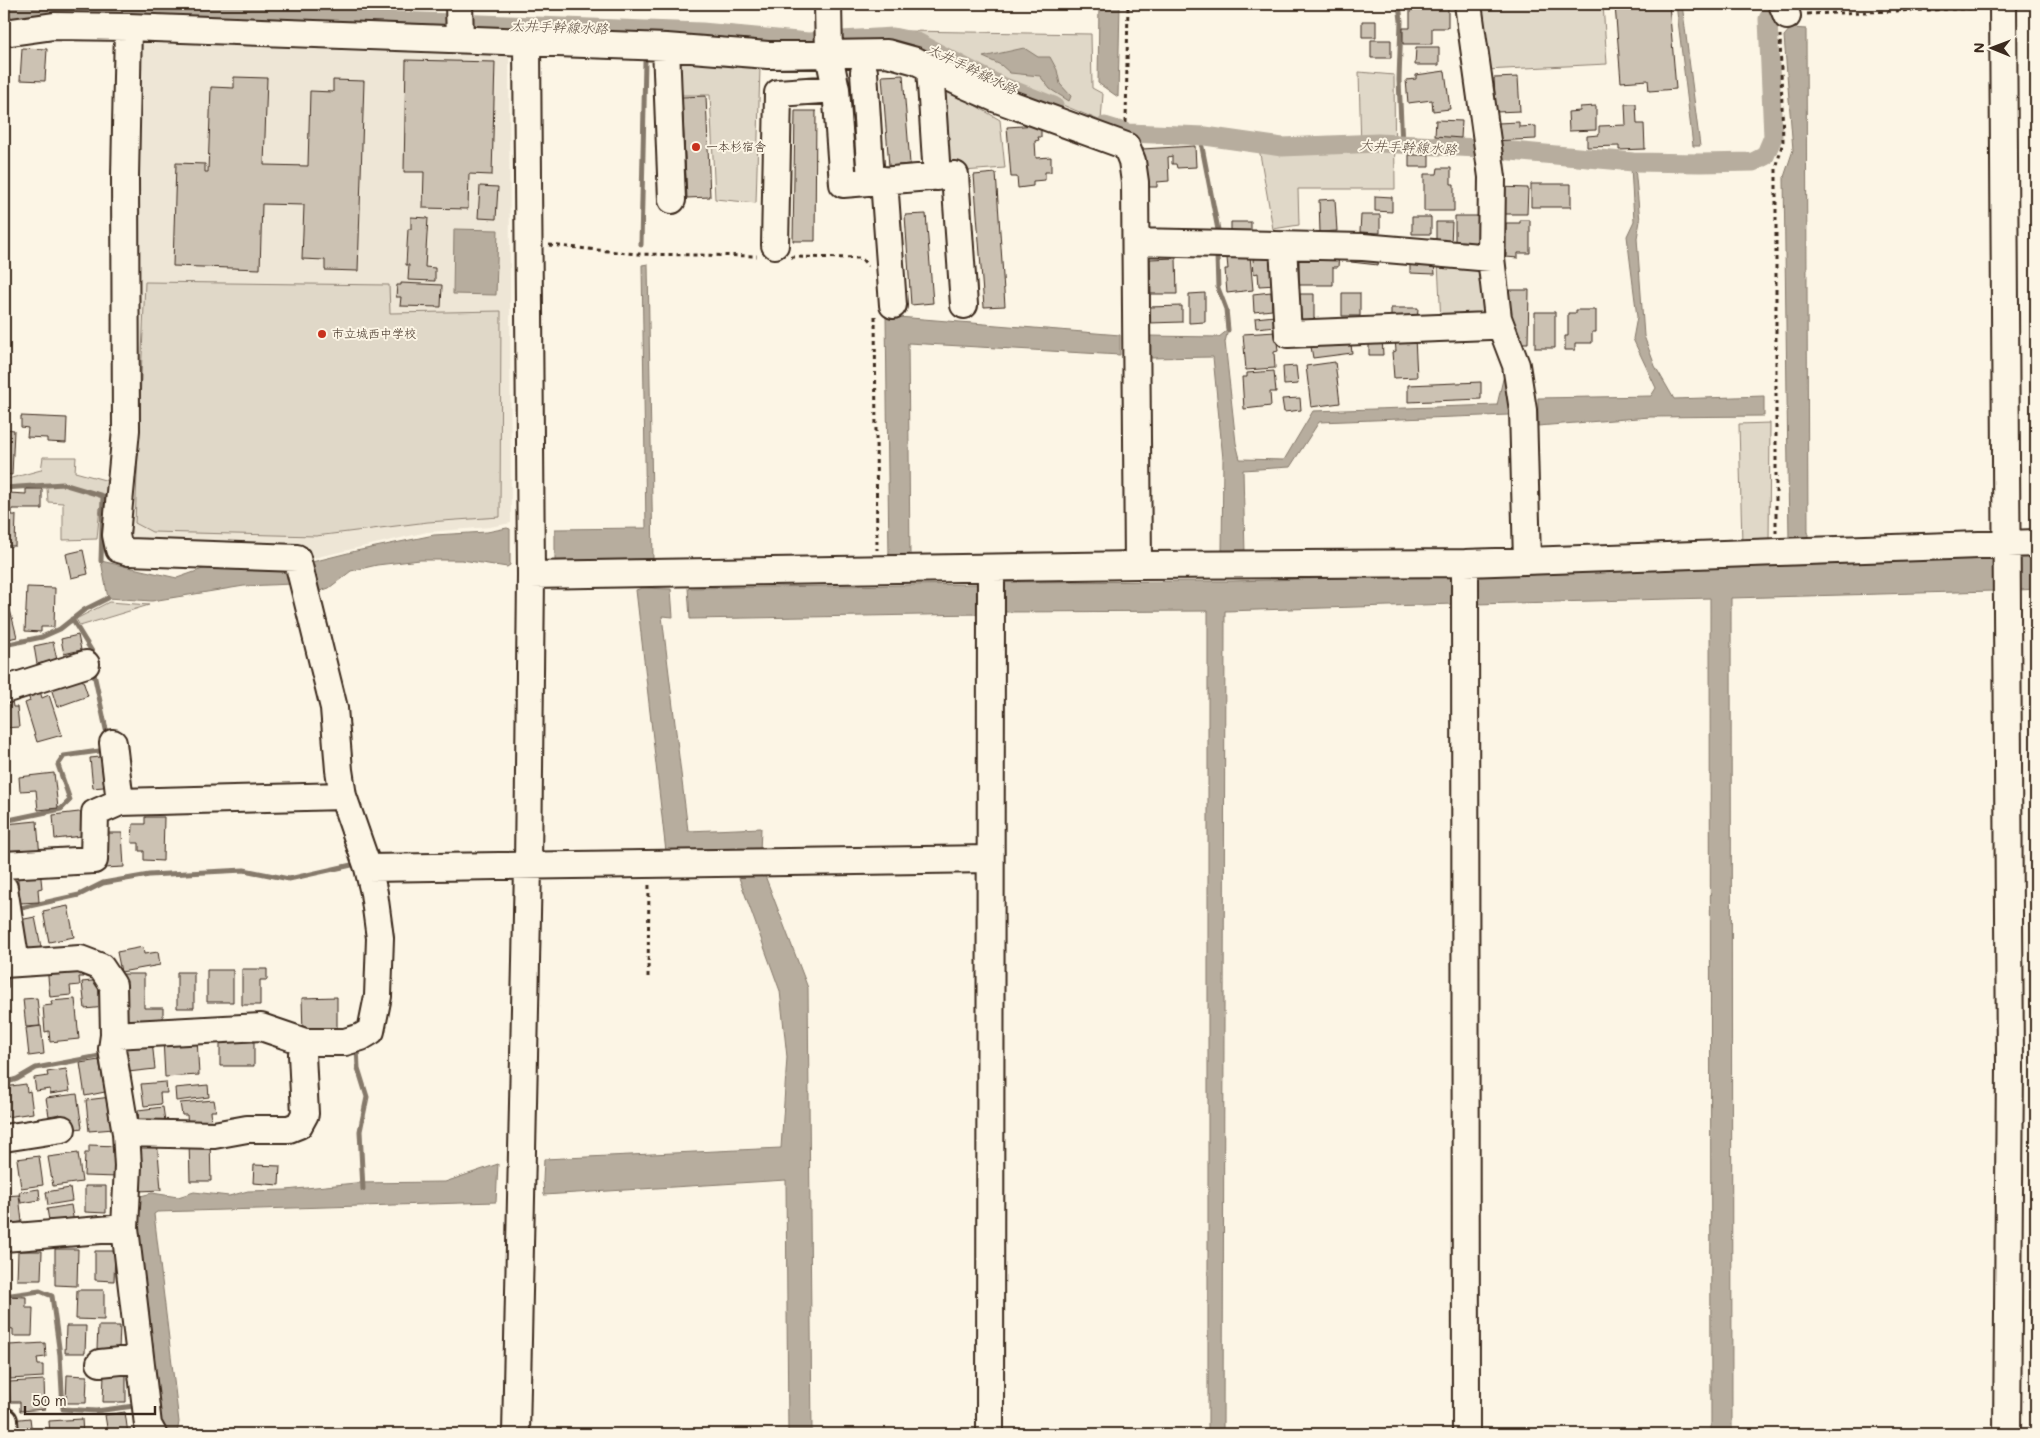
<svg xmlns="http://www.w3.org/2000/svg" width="2040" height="1438" font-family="Mali,'Klee One',sans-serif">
<rect width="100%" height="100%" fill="#fcf5e5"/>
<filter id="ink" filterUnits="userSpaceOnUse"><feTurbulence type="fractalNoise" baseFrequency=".02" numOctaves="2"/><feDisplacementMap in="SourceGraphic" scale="10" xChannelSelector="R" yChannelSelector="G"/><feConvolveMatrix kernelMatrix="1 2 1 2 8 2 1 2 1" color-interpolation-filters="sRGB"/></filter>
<g filter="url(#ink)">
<path fill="#eee6d6" d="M144 43 509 53 511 523 490 527 427 532 309 559 139 544 127 534 136 49Z"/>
<path fill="#e0d8c8" stroke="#8e8173" d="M1474 4H1603L1607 64 1485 70Z
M905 31 1091 34 1092 88 1103 94 1101 121 993 76Z
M673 59 760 68 756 203 715 199 710 95H675Z
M1359 72 1394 75 1395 189H1298L1299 225 1273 229 1259 148 1282 152 1361 150Z
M946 88 1000 120 1005 168 963 171 962 164 950 165 945 160 941 96Z
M1438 263 1484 269 1489 313 1441 322Z
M145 282 389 285 390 313 501 311 500 517 428 522 316 536 152 532 135 523Z
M1770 423 1769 543 1742 544 1739 424Z
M43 457H76L75 472 116 483 110 500 100 507 97 539 63 540V503L48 502 47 488H14L4 490V480L41 470Z
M109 602 149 605 80 626 76 619Z"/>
<path fill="#b7ad9e" stroke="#85796b" d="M1099 4H1120L1118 97 1098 83Z
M1676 4H1682L1700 146H1693Z
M1791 28 1806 29 1808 539 1789 540 1784 177 1793 150 1784 36Z
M1024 48 1038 57H1050L1057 70 1060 84 1071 96 1069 101 1050 89 1040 76 1010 73 1001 65 983 57Z
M1631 167H1635L1640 221 1637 238 1644 336 1655 366 1674 399 1764 396V416L1650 417 1538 426V398L1651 396 1656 388 1633 339 1637 317 1627 236 1634 221Z
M454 229 498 230 496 295 453 294Z
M648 264 653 559 555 561V529L646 528 642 265Z
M886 316 1120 335V355L908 343 910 557H889Z
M1228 330 1225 342 1236 443 1240 459 1284 460 1313 411 1497 405 1506 366 1512 401 1509 415 1319 422 1290 467 1243 470 1245 554 1222 552 1223 459 1213 357 1148 358 1147 336 1219 337Z
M507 528 510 529V565L507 567 462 560H420L377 565 351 571 329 588 317 592 293 584 244 586 152 601 108 598 101 561 177 578 220 563H308L356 551 434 535 487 532Z
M2036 556V589L2019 590V557Z
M1993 558V591L1731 598 1732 1434H1711L1710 598 1476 604V574Z
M1454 575V604L1225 611 1223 1434H1208V611L1002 612V582L1233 581Z
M979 584V614L690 619 688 588Z
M642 588 671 589 673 617 662 616 688 831 761 828 760 853 666 852 636 590Z
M764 873 808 988 812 1434H788L786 1180 544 1195 543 1181 544 1159 781 1148 787 1057 780 991 738 875Z
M498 1164 496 1202 157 1212 154 1214 179 1422 177 1434H163L156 1422 133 1198 152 1193 178 1197 194 1192 229 1196 248 1191 286 1190 355 1183 445 1182Z"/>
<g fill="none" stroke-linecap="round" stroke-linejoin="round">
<path stroke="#85796b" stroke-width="5" d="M1399 4 1401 21 1399 80 1402 145
M1202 147 1219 235
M641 245 645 61
M1217 256 1218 288 1226 309 1228 330
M4 488 63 484 103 496 101 561
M72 619 96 658
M4 645 42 637 60 629 84 610 108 598
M93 669 107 734
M4 821 61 809 70 800 58 765 64 756 106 750
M16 909 79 895 103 883 149 875 244 870 289 879 356 864 357 866
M357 1047 358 1068 367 1097 360 1131 363 1189
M4 1083 17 1079 36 1068 105 1055
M4 1296 40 1291 52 1296 60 1355 63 1409 96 1411 134 1406"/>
<path stroke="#b7ad9e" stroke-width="19" d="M4 14 59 9 702 32 808 42 893 37 917 42 997 84 1054 106
M1105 126 1128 133 1205 136 1282 147 1378 143 1478 148 1633 162 1701 163 1753 162 1765 156 1773 137 1768 19 1773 10 1790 4"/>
</g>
<path fill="#ccc2b3" stroke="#3b2a1e" d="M1635 4H1669L1676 89 1649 91 1648 80 1621 82 1615 5Z
M1410 6H1448V28H1432V44H1403V28H1410Z
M1362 21H1376V37H1362Z
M1371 40H1391V58H1371Z
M1416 47H1439V65H1415Z
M22 48 47 49 45 81 20 80Z
M406 60 495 62 492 175 469 174 468 209 423 208 424 172H404Z
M1445 71 1450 109 1433 111 1432 100 1408 103 1406 80 1416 79V75Z
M903 75 910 164 889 166 882 76Z
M234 77 267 78 264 165 308 166 310 91 333 92V80L364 81 358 271 325 270V260L302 259 304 205 262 204 260 269 173 266 176 163 205 164V172H208L211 87 234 88Z
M1518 77 1520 111 1496 112 1494 78Z
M706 96 710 197 687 198 682 97Z
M1625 104H1636L1637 124H1644L1645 149 1619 150V146L1587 147V136L1599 135V126L1626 125Z
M1596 106V130L1569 131 1568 112 1580 111V107Z
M795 111H816L815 241H793Z
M1436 120 1462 121 1461 138 1435 136Z
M1519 122V127L1536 126V139L1492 141 1498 131V123Z
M1038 125V129H1041V137H1038L1039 140 1035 141 1036 158 1051 157V172H1045V180L1033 181V186L1018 188 1017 177H1011L1007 127Z
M1195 146 1196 167 1177 168 1176 164H1172V156L1168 157 1169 181 1157 182V187H1149L1148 182H1144L1142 149Z
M1409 155H1429V167H1409Z
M1438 168H1451V184H1454V211H1424V174H1437Z
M996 173 1005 306 984 307 974 175Z
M1531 184H1571V207H1531Z
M480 186 498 187 496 219 478 218Z
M1498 187 1528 188 1527 214H1497Z
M1375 196 1392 197V212L1375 211Z
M1335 199 1337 231 1320 232 1319 200Z
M926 214 933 303 911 305 905 215Z
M1361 215H1380V233L1360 232Z
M1455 216H1478V230H1480V249H1455Z
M411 217 428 218 425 267 435 268V281L408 280 409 265H406L408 229H411Z
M1412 217H1431V234H1412Z
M1520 220H1530V253H1518V258L1506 257V223H1520Z
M1231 222H1251V237H1231Z
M1436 222H1452L1451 245H1436Z
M1352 249 1380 252 1378 265 1351 262Z
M1299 254H1339L1338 267H1333V285H1299Z
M1250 256 1253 290 1227 293 1225 269H1228L1227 258Z
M1275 257 1277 285 1259 286 1258 273 1254 274 1253 259Z
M1176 258 1177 294H1151L1150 259Z
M1410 261H1434L1435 274 1410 273Z
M401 283 442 285 441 307 400 306 401 297H396L397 285H401Z
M1509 290H1529L1528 343H1517L1512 334V315H1509Z
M1271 292 1272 310 1254 312 1253 294Z
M1205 293V322L1189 323V294Z
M1342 293H1360V316H1342Z
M1294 294H1314V320H1294Z
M1182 306V322L1149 323V307Z
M1391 308H1418L1417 323 1391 322Z
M1576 310H1596V332H1592V343H1575V350H1565V336H1568V313H1576Z
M1535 312H1555V348H1535Z
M1275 316 1276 326 1256 328 1255 318Z
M1276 332 1278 351 1274 352 1275 368 1246 370 1243 334Z
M1350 336 1352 353 1313 358 1310 341Z
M1369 337H1382L1383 355H1369Z
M1415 338 1417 377 1394 378 1392 352 1396 351 1395 339Z
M1335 362 1340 403 1311 407 1306 366Z
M1296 366 1298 384 1284 385 1283 367Z
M1274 371 1276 392H1270L1271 406 1244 409 1242 377H1247V373Z
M1481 382V399L1408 402V385Z
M1300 398 1301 410 1284 412 1282 399Z
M21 416 67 418 66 443 47 442V438L27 437 28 428 21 427Z
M4 421H7L6 429 14 430 12 475 4 474Z
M26 489H42V509H12V515H16L15 546H4V495H9V493L26 494Z
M83 550 88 574 71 578 66 554Z
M27 587 55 588 54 627H41V632L25 631Z
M8 602 17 637 4 640V603Z
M78 635 81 650 64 654 61 639Z
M53 642 57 660 37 664 34 646Z
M4 652H5L11 679 4 680Z
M82 678 88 696 57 707 51 688Z
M40 691 42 698 49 695 62 735 37 742 25 703 30 701 28 695Z
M12 701 13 707H17L19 727 4 728V702Z
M4 734H6L7 750H4Z
M110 756 113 786 93 788 90 758Z
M54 773 58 808 38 810 36 790 20 791 19 777Z
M88 811 91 835 55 839 53 815Z
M145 817H164L163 861 144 860V851H139V843H132L133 824H145Z
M37 821 40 857 9 861 5 824Z
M103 833H122L124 867 104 868Z
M40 869 42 888 38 889 39 902 20 903 17 871Z
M68 906 74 937 49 942 43 911Z
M35 917 42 952 21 957 14 921Z
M143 947 144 954 158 952 160 965 121 972 117 952Z
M82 963 84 977H79L80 985 70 986 71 995 50 997 47 967Z
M242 969H267V980H260V1005H242Z
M207 970H233V1002H207Z
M8 972 9 988H4V973Z
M177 972H194V1008H177Z
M123 974H144V1008H163V1021L122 1020Z
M102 980 105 1007 85 1009 82 982Z
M337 997V1034H303L302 998Z
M37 998 40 1026 26 1027 23 999Z
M75 999 79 1039 50 1042 49 1031 45 1032 43 1006 52 1005 51 1001Z
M41 1026 44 1054 29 1056 26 1028Z
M254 1034V1066H220V1035Z
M197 1038 199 1075 165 1077 163 1039Z
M152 1041 155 1069 128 1072 125 1043Z
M99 1060 105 1092 85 1096 80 1063Z
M66 1069 70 1091 50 1094V1089L36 1091 34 1078 48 1076 47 1072Z
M166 1082 167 1093H160L161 1104 144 1106 141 1084Z
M26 1084 27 1092 30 1091 33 1113 6 1117 4 1087Z
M208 1085 209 1097 176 1101 175 1088Z
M77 1094 82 1128 63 1131 60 1114 49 1116 46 1098Z
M111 1097 114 1129 89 1131 86 1100Z
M214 1100 216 1111H211L212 1124 188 1127 187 1115H182L180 1103Z
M163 1107 165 1121 139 1124 138 1110Z
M157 1139 161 1190 139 1191 136 1140Z
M210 1139 211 1181H190L189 1140Z
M89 1145 119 1146 118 1177 84 1176 85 1153H89Z
M78 1153 82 1182 53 1186 48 1157Z
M39 1156 43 1185 21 1188 17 1159Z
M254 1165 280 1166 279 1185 253 1183Z
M85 1186H106V1213L85 1212Z
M70 1188 72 1201 48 1205 46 1192Z
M39 1189 40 1200 21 1203 19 1192Z
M19 1195 22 1222 4 1224V1196Z
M71 1205 74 1223 50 1226 47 1209Z
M55 1249H78L77 1286 55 1285Z
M18 1251H42L41 1280H17Z
M95 1251H115L114 1281 95 1280Z
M77 1290H104V1320L76 1319Z
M7 1296 26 1297V1308H33L32 1336H13V1329L6 1328Z
M66 1326H86L85 1353H65Z
M98 1326H120L119 1349H97Z
M45 1343 46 1357 37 1358 38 1365H43V1377L10 1379 9 1345Z
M104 1374 126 1375V1402H103Z
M67 1375 87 1376 86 1403H66Z
M44 1380 45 1409 20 1411V1402H10L9 1382Z
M125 1412 128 1434H108L105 1415Z
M30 1418 32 1434H12L11 1420Z
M82 1419 83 1434H50L49 1421Z"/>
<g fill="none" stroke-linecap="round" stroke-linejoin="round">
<g stroke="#3b2a1e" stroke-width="30">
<path id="minor" d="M459 4 460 39
M828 4 829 55 836 89 843 184 955 175 964 305
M1468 4 1492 177 1491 258 1498 318 1516 365 1523 410 1527 560
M1782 4 1787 16
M2003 4 2010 1066 2007 1434
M128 27 125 177 126 430 116 535 119 549 129 552 297 558 334 708 339 770 343 796 368 868 374 893 380 938 378 996 371 1031 361 1037 345 1042H305L261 1027 114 1035 112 1049 126 1133 128 1166 125 1228 148 1425 153 1434
M4 33 54 26 128 27 666 47 768 55 887 53 916 61 965 85 997 99 1126 146 1132 161 1135 182 1138 565 531 575
M666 47 672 200
M930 68 937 177
M864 72 871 181
M884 180 893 305
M1136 242 1363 247 1491 258
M775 245 778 93 836 89
M1283 246 1288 334 1489 326 1498 318
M1465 563 1466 1434
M1138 565 1465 563 2036 543
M4 690 86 664
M113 743 120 802 343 796
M4 865 94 860 95 813 120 802
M368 868 990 859
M4 888 16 963
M4 964 80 959 101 967 113 985 114 1035
M126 1133 214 1135 247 1129H289L299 1125 305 1114 302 1054 305 1042
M4 1138 62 1129
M4 1238 125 1228
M100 1363 140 1359
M4 1421 5 1434
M516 1434 528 867 531 575 527 42
M990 1434 991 569"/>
</g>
<path stroke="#3b2a1e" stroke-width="3" stroke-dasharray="4 4" stroke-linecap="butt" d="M2024 7 2036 6
M1807 14 1983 8
M1126 123 1128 4
M549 245 637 254 757 256
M791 257 861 258 868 266
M875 316 877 550
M1776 533V169L1783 141 1780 35
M648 977 649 883"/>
<use href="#minor" stroke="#fcf5e5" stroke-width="26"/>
</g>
</g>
<g fill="#c8321e" stroke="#fcf5e5" stroke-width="2">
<circle cx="696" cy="147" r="5"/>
<circle cx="322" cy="334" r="5"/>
</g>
<g text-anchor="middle" stroke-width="4" stroke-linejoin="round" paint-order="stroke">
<g font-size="12" fill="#3b2a1e" stroke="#fcf5e5" text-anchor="start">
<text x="706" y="151">一本杉宿舎</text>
<text x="332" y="338">市立城西中学校</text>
</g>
<g font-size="14" font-style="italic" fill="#605144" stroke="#fcf5e5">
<text transform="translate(559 27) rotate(2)" y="5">大井手幹線水路</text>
<text transform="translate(972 69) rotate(26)" y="5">大井手幹線水路</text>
<text transform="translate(1408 147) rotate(3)" y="5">大井手幹線水路</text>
</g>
</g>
<rect width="2040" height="1438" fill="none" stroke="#fcf5e5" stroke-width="20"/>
<rect x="10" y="10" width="2020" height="1418" fill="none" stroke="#3b2a1e" stroke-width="2" filter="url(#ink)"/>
<g transform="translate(1992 48) rotate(271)" stroke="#fcf5e5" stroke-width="4" paint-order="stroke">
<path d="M0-4L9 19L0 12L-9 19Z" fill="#3b2a1e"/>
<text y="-8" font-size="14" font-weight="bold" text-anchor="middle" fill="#3b2a1e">N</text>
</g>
<path d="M25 1406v8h130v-8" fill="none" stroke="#3b2a1e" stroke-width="2.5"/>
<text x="32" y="1406" font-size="15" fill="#3b2a1e" stroke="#fcf5e5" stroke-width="4" paint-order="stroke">50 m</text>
</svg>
